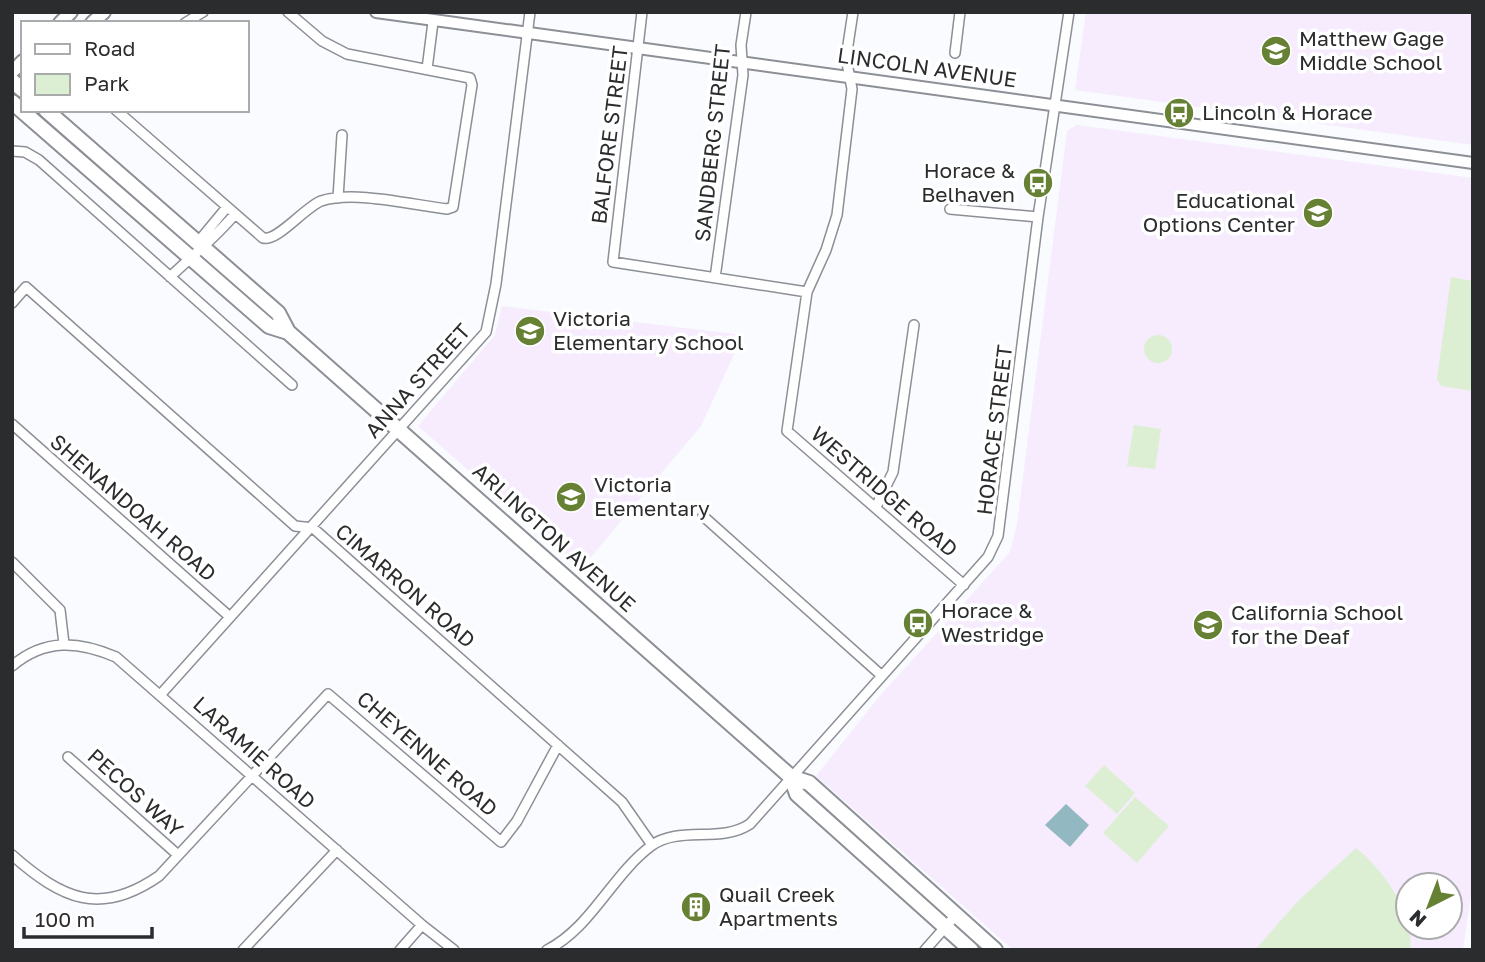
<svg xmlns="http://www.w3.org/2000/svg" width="1485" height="962" font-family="'Golos Text',sans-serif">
<rect width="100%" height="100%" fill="#f9fbff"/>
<path fill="#f6ecfd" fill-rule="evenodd" d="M1086 12H1473V145L1075 90Z
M1077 125 1473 178V882L1463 950H1013L816 776 878 698 1010 552 1017 524 1067 131ZM1408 885H1450V927H1408Z
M502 306 743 335 701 426 581 569 418 426 495 335Z"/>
<path fill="#ddefd3" d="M1451 277 1473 281V391L1441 386 1437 379Z
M1144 349a14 14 0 1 1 28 0a14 14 0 1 1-28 0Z
M1134 425 1161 429 1155 469 1127 466Z
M1104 765 1135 793 1117 814 1085 786Z
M1135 797 1169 826 1137 863 1103 833Z
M1356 848C1384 870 1415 915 1410 950H1255L1298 901Z"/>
<path fill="#92b8c2" d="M1066 804 1089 825 1070 847 1045 825Z"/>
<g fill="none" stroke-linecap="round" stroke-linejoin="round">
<g stroke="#8c8f96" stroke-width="12">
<path id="minor" d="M642 12 613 262 807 292
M853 12 846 58 852 89 837 215 826 250 807 292 787 431 964 585
M185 23 203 12
M955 53 960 12
M427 69 433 22
M116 110 263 238C277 242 304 208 321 201 355 190 412 205 447 209L453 207 472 85 470 78 347 54 322 41 288 12
M12 151 25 152 39 160 292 385
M338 198 342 135
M950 209 1038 217
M200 247 203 236 227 207
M170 277C193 255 215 238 235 214
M715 278 743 75 741 45 746 12
M12 303 26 287 295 526 313 528 622 802 652 845
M12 424 230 617
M876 507 893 472 914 325
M703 516 881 675
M12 562 60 610 64 644
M12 666C45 638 79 641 116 657L422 925 454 950
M161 694 486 332 496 284 530 12
M68 757 178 855
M12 855C62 899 100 917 159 876L328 694 501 842 517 821 558 745
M243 950 337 850
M400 950 422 925
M547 950C591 928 612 875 651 846 679 825 720 844 750 824L988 557 998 536 1038 217 1069 12
M925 950 956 915"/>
</g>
<g stroke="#8c8f96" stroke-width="14">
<path id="tertiary" d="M376 12 1473 163"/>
</g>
<g stroke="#8c8f96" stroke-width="16">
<path id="secondary" d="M60 23 71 12
M92 23 104 12
M12 72 23 61"/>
</g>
<g stroke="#8c8f96" stroke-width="18">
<path id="primary" d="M12 81 23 90
M12 102 269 326 288 332
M46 110 278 313 288 332 791 777 809 783 995 950
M791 777 797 794 971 950"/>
</g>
<use href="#minor" stroke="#fff" stroke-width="9"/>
<use href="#tertiary" stroke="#fff" stroke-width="10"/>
<use href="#secondary" stroke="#fff" stroke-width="12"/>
<use href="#primary" stroke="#fff" stroke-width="14"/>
</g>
<defs>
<g id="school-disc" transform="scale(1.575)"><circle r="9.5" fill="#678134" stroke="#fff"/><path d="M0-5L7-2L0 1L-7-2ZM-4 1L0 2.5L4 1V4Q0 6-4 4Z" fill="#fff"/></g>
<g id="bus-disc" transform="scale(1.575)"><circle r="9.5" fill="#678134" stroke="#fff"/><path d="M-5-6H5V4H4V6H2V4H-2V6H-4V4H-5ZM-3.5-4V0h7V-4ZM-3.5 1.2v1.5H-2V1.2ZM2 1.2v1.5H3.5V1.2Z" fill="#fff"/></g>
<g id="building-disc" transform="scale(1.575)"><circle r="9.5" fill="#678134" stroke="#fff"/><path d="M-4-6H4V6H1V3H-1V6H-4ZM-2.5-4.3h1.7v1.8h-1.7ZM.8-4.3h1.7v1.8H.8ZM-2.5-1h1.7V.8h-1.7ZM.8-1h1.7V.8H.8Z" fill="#fff"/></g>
</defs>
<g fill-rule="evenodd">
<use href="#school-disc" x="1276" y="51"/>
<use href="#bus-disc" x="1179" y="113"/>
<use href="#bus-disc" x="1038" y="183"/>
<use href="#school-disc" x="1318" y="213"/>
<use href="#school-disc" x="530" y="331"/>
<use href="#school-disc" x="571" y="497"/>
<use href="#bus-disc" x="918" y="623"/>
<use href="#school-disc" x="1208" y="625"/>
<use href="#building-disc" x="696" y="907"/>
</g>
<g text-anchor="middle" stroke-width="7" stroke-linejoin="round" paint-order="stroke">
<g font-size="21" fill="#2b2c2e" stroke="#fff" text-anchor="start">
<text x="1299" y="46">Matthew Gage<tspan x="1299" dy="24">Middle School</tspan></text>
<text x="1202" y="120">Lincoln &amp; Horace</text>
<text x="1015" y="178" text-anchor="end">Horace &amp;<tspan x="1015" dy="24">Belhaven</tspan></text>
<text x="1295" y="208" text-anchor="end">Educational<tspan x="1295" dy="24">Options Center</tspan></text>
<text x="553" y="326">Victoria<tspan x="553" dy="24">Elementary School</tspan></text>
<text x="594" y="492">Victoria<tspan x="594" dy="24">Elementary</tspan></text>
<text x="941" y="618">Horace &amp;<tspan x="941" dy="24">Westridge</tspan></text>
<text x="1231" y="620">California School<tspan x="1231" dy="24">for the Deaf</tspan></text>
<text x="719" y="902">Quail Creek<tspan x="719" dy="24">Apartments</tspan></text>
</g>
<g font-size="21" fill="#2b2c2e" stroke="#fff">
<text transform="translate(927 68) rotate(8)" y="7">LINCOLN AVENUE</text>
<text transform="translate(610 135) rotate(-83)" y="7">BALFORE STREET</text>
<text transform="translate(713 143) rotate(-84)" y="7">SANDBERG STREET</text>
<text transform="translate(418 381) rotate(-48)" y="7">ANNA STREET</text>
<text transform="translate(995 430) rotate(-83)" y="7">HORACE STREET</text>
<text transform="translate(884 492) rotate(41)" y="7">WESTRIDGE ROAD</text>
<text transform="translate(133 508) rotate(41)" y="7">SHENANDOAH ROAD</text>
<text transform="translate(554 538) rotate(42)" y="7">ARLINGTON AVENUE</text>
<text transform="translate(405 586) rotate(41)" y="7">CIMARRON ROAD</text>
<text transform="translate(254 753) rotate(42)" y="7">LARAMIE ROAD</text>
<text transform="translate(427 754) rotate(41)" y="7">CHEYENNE ROAD</text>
<text transform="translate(135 793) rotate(42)" y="7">PECOS WAY</text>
</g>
</g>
<rect width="1485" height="962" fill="none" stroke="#2b2c2e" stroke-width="28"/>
<rect x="21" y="21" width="228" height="91" fill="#ffffff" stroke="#aaabab" stroke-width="2"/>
<rect x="35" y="44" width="35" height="10" fill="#ffffff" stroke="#aaabab" stroke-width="2"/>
<text x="84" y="56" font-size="21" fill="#2b2c2e">Road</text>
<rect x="35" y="74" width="35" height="21" fill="#ddefd3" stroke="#aaabab" stroke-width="2"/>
<text x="84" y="91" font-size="21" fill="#2b2c2e">Park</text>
<g transform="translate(1429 906) rotate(222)"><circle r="33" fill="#ffffff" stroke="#aaabab" stroke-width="2"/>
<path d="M0-5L12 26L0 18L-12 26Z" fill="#678134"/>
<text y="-10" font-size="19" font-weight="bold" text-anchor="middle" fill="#2b2c2e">N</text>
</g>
<path d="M24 927v10h128v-10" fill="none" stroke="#2b2c2e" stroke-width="3.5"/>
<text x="35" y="927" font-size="21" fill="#2b2c2e" stroke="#ffffff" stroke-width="5" paint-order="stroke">100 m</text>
</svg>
